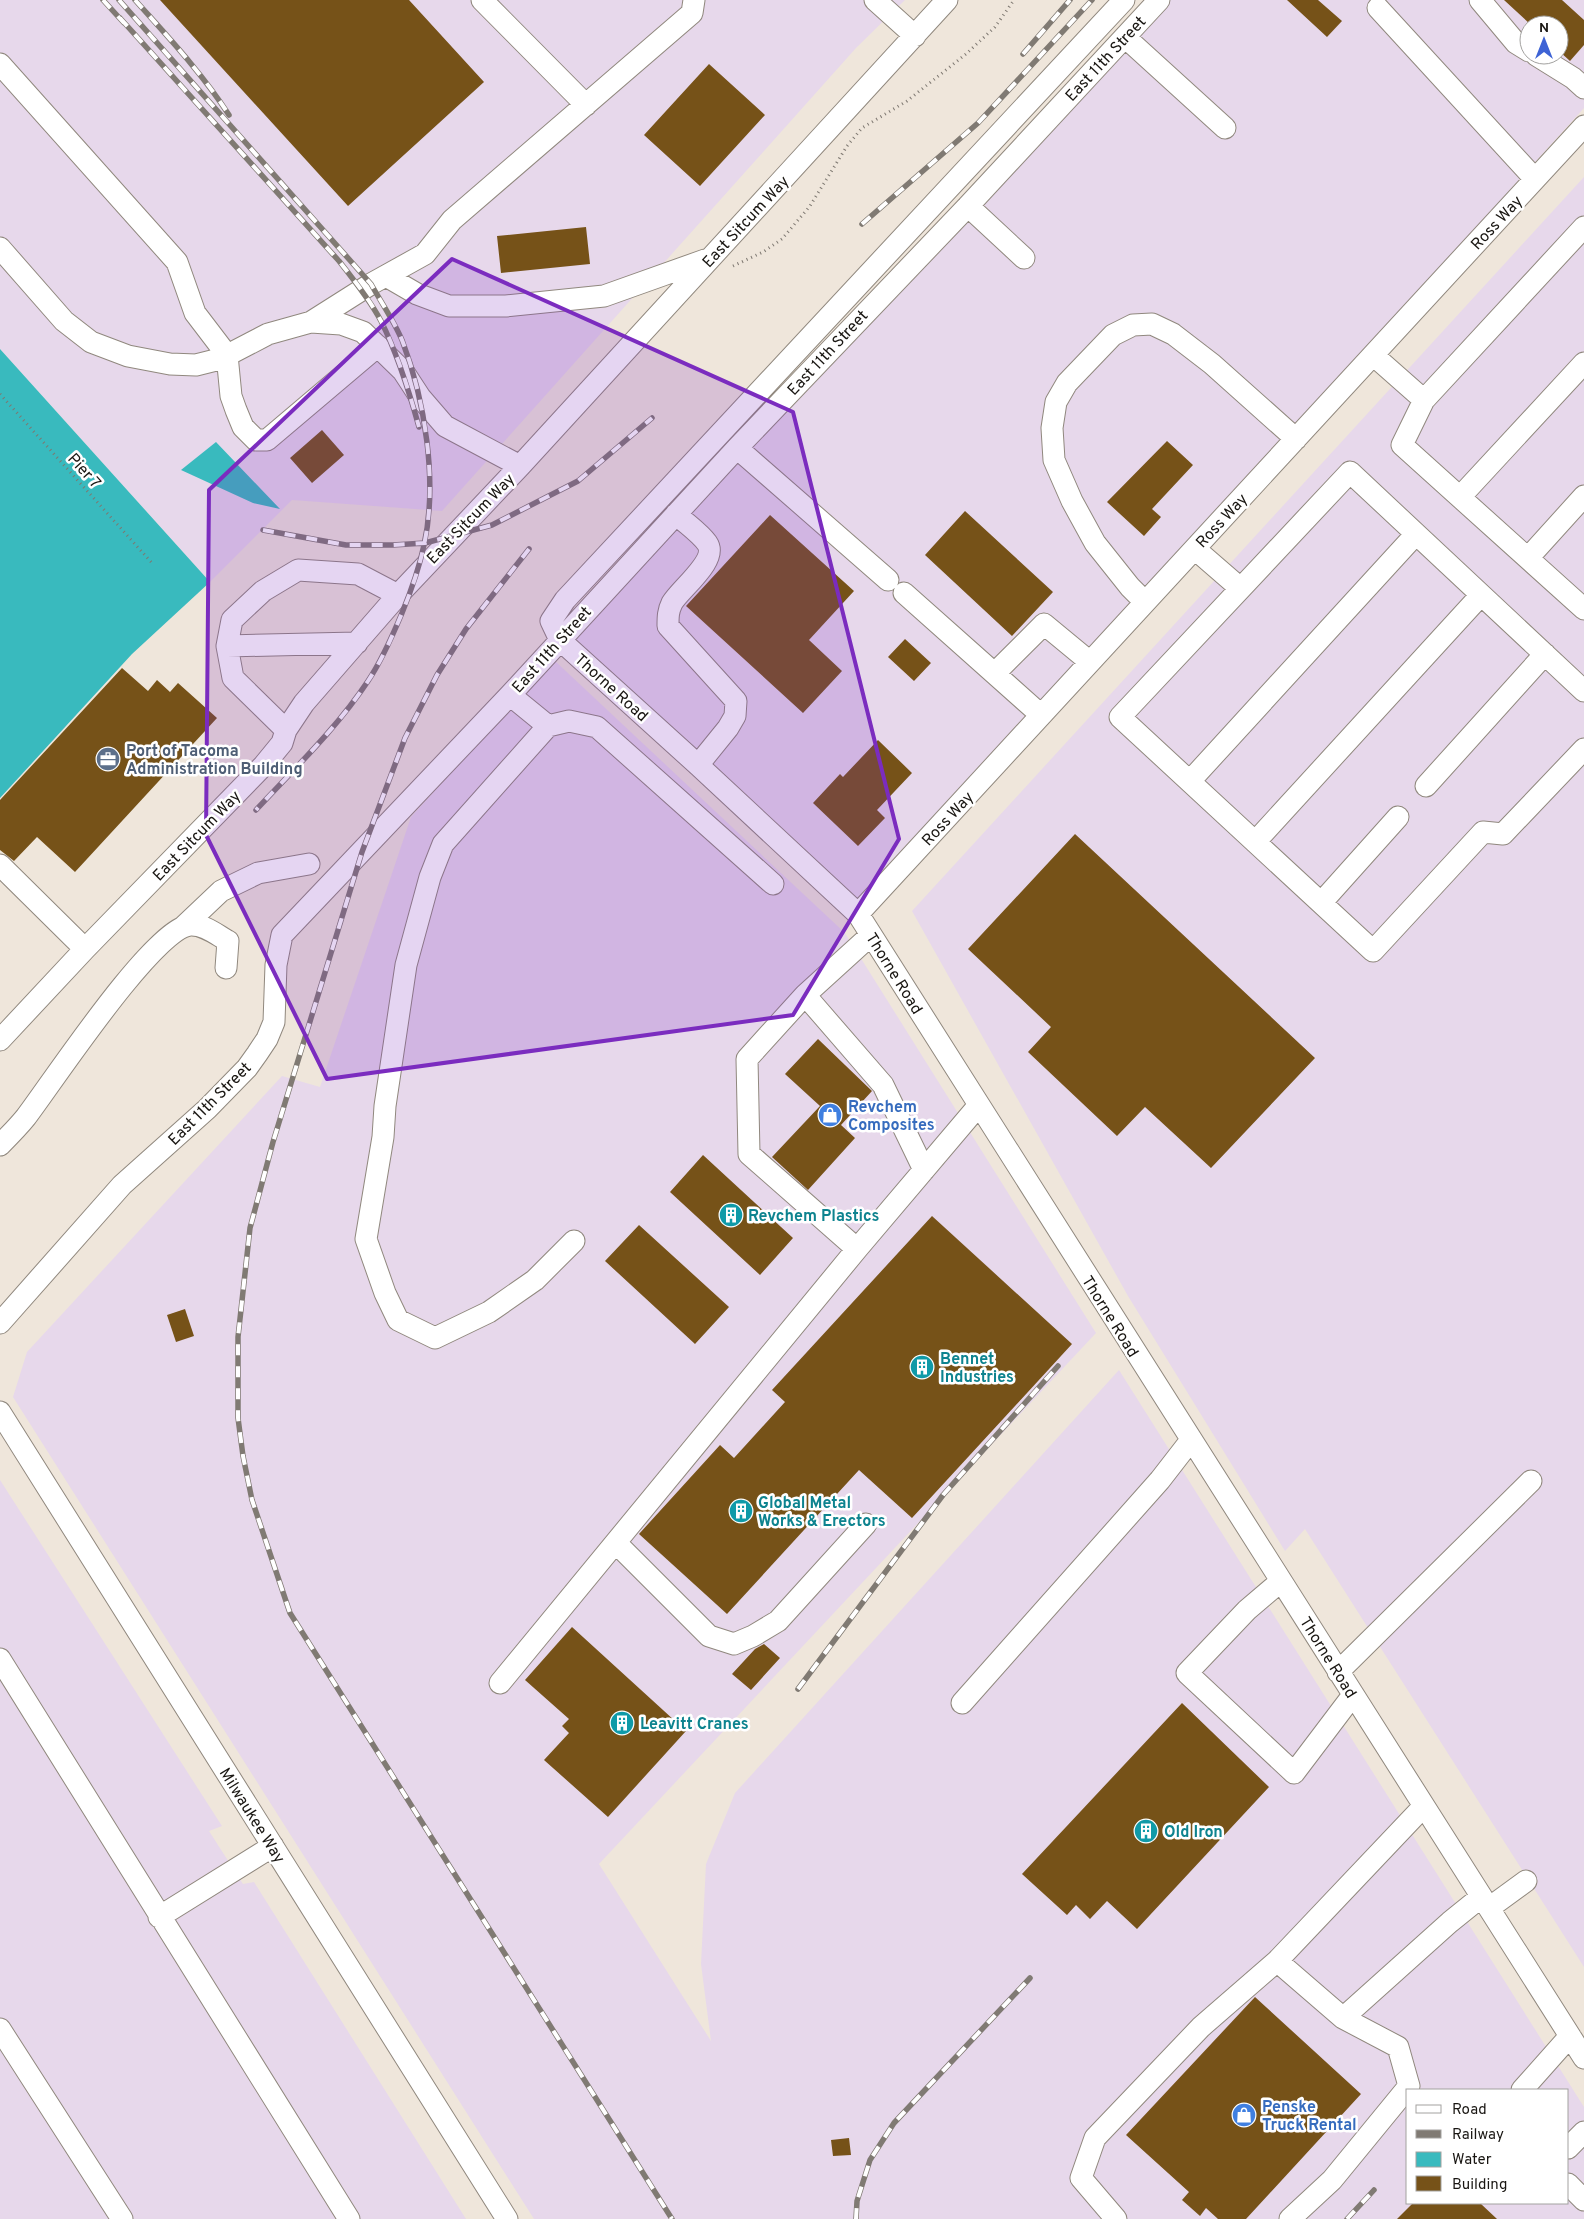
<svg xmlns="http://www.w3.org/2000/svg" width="1584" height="2219" font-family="Overpass,sans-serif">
<rect width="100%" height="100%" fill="#efe6db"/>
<path fill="#e7d8eb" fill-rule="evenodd" d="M0 0H905L856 48 442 511 292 500 210 582 0 349Z
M1151 0H1584V108L863 905 570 641ZM1529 25H1559V55H1529Z
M1584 177V1967L1305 1529 1285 1551 1128 1296 912 911Z
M554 660 845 933 1096 1333 599 1864 711 2041 701 1964 706 1864 735 1793 1119 1370 1584 2107V2219H534L13 1397 27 1352 282 1076 320 1087 411 817ZM1408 2090H1568V2203H1408Z
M0 1480 222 1826 209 1831 243 1884 254 1882 466 2219H0Z"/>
<path fill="#39babe" d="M0 349 210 582 132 654 0 798Z
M216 442 280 509 253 503 181 470Z"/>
<path fill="#765218" d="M160 0H409L484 82 348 206Z
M1287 0H1318L1342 21 1327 37Z
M1504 0H1562L1584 20V45L1570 61 1559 51V25H1531Z
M709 64 765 115 700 186 644 135Z
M586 227 590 264 501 273 497 236Z
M322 430 344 455 312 483 290 458Z
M1167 441 1193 465 1152 509 1161 517 1144 536 1107 502Z
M965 511 1053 592 1012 636 925 555Z
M770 515 854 591 809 640 842 671 803 713 686 606Z
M905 639 931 663 914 681 888 657Z
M122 668 148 691 157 680 170 692 178 683 217 718 75 872 37 837 14 861 0 850V800Z
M878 740 912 773 877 810 885 818 858 846 813 803 840 774 843 777Z
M1075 834 1315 1058 1211 1168 1145 1107 1117 1136 1028 1052 1051 1027 968 949Z
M818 1039 872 1091 841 1125 855 1138 808 1190 772 1157 820 1106 785 1074Z
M703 1155 793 1238 760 1275 670 1192Z
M932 1216 1072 1344 912 1518 859 1470 727 1614 639 1534 720 1445 734 1458 785 1402 772 1390Z
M639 1225 729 1307 695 1344 605 1261Z
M185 1309 194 1336 176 1342 167 1315Z
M572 1627 686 1731 608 1817 544 1760 569 1733 562 1726 569 1719 525 1680Z
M764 1644 780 1658 751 1690 732 1674 755 1649Z
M1182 1703 1269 1787 1137 1929 1107 1901 1090 1919 1076 1905 1067 1915 1022 1874Z
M1255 1997 1361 2094 1246 2219H1218L1206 2208 1200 2216 1182 2200 1189 2192 1126 2135Z
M849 2138 851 2155 833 2156 831 2140Z
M1413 2203H1480L1497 2219H1397Z"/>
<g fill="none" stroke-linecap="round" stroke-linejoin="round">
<g stroke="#90887e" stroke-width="23">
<path id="minor" d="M482 0 586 105
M875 0 915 36
M1124 0 565 600 551 621 560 640 698 765 858 914 1584 2058
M1480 0 1516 43 1529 51
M1378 8 1535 179
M1125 37 1225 128
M1536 55 1573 78 1584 88
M0 64 177 262 195 313 227 355 231 396 236 410 243 427 256 440H267L378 346
M968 206 1024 258
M1584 227 1424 400 1402 445 1584 609
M0 248 64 321 91 342 128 356 170 364 196 365 220 359 268 334 311 322 341 324 363 332 403 371 420 397 445 426 520 466
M386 276 417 294 449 306H506L604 296 705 260
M311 322 371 284 425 254 452 220 692 13 694 0
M1373 355 1424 400
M737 448 888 580
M1460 497 1584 363
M676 514C685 523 699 532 707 543 719 560 680 589 672 603 668 611 668 617 668 626L736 701 735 716 728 728 698 765
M1195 549 1240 588
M1528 558 1584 496
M904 593 1041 715
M1145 602 1130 587 1095 543 1072 501 1054 460 1052 428 1056 402 1067 383 1113 335 1133 325 1152 324 1173 334 1212 364 1296 439
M227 646 357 643
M995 673 1044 624 1090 662
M1584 691 1350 472 1120 717 1373 951 1483 832 1503 834 1584 749
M510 695 548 726 443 844 430 877 406 965 385 1106 383 1137 366 1239 385 1293 398 1320 435 1338 489 1312 535 1280 574 1241
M548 726 569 721 597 727 773 884
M286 730 233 678 227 646 232 620 263 591 298 570 358 574 398 595
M1190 781 1416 534
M1426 786 1545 654
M1255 842 1481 595
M0 865 85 949
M1321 903 1398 817
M858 914 1584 126
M183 927 221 891 258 873 309 864
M805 995 871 935
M0 1040 85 949 264 765 282 743 286 730 304 703 398 595 520 466 947 0
M0 1145C9 1136 18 1127 26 1117 52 1083 153 929 190 925 204 924 217 935 228 941L226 968
M857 1249 749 1154 747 1059 805 995 883 1085 924 1170
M0 1323 122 1185 207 1109 247 1068 257 1054 267 1039 274 1022 276 965 282 935 510 695 737 448 968 206 1159 0
M0 1412 507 2219
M616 1543 709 1636 734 1644 753 1636 778 1621 866 1524
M1281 1581 1247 1610 1187 1673 1294 1773 1353 1695
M0 1659 349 2219
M1338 1672 1531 1481
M500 1683 857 1249 979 1105
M962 1703 1160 1480 1191 1440
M1489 1908 1526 1881
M159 1917 273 1846
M1277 1961 1343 2018 1398 2047 1409 2086 1332 2180 1290 2219
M1343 2018 1450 1922 1481 1897
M0 2029 122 2219
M1522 2090 1570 2036
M1568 2148 1584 2132
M1568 2184 1584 2200
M1116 2219 1081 2178 1095 2138 1201 2027 1277 1961 1424 1806"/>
</g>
<path stroke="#7e7871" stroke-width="3" stroke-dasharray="1 4" stroke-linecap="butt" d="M733 266 763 252 782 239 810 206 847 146 862 128 907 101 966 54 995 27 1014 0
M0 394 152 563"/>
<use href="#minor" stroke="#fff" stroke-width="21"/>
<g stroke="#807a73" stroke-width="5.5">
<path id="rail" d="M103 0 124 23
M119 0 371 284C381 302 394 321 402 340 425 400 438 482 424 545 419 569 411 591 402 613 392 637 382 660 368 681 337 728 294 769 256 810
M135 0C168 37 202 73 229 115
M120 18 339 261C354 280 370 300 381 321 398 355 409 391 419 427
M1023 54 1070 0
M862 224 978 123 1092 0
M263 530 346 545H393L425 543 492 525 578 481 652 418
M529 549 466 629 437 675 405 738 362 852 273 1142 250 1228 238 1337V1418L243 1456 252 1500 290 1613 672 2219
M798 1689 943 1495 1058 1366
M856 2219 857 2201 870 2160 894 2123 1030 1978
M1347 2219 1374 2190"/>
</g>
<use href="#rail" stroke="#fff" stroke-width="4" stroke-dasharray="11" stroke-linecap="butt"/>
</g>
<path fill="#7b2cbf" fill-opacity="0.2" stroke="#7b2cbf" stroke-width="4" stroke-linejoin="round" d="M452 259 793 412 899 839 793 1015 327 1079 206 835 209 490Z"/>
<defs>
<g id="office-disc" transform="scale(1.25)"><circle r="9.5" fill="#5c6f8a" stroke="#fff"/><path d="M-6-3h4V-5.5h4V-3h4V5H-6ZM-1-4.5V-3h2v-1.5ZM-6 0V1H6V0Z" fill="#fff"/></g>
<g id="shop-disc" transform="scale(1.25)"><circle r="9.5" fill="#3f7fe0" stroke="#fff"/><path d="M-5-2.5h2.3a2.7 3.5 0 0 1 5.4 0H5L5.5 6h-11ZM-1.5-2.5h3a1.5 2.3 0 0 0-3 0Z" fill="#fff"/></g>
<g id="building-disc" transform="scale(1.25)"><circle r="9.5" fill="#0f9aa8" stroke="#fff"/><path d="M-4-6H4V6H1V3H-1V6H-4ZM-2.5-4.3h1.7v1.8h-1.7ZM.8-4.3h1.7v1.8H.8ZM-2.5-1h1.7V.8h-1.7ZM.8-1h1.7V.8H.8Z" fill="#fff"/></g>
</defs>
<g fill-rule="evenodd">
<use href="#office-disc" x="108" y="759"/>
<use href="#shop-disc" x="830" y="1115"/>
<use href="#building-disc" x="731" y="1215"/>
<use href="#building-disc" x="922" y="1367"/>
<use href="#building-disc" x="741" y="1511"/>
<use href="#building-disc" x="622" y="1723"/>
<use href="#building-disc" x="1146" y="1831"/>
<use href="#shop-disc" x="1244" y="2115"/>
</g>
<g text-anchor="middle" stroke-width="5" stroke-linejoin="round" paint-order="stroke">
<g font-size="16" fill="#191612" stroke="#fff">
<text transform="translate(1105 58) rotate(-47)" y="6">East 11th Street</text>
<text transform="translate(745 221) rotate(-47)" y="6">East Sitcum Way</text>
<text transform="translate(1496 222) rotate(-47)" y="6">Ross Way</text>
<text transform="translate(827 352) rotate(-47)" y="6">East 11th Street</text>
<text transform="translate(85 470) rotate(48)" y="6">Pier 7</text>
<text transform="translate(470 518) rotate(-46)" y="6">East Sitcum Way</text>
<text transform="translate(1221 520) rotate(-47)" y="6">Ross Way</text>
<text transform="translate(551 649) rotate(-48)" y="6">East 11th Street</text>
<text transform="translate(612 687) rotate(42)" y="6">Thorne Road</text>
<text transform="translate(947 818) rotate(-47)" y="6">Ross Way</text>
<text transform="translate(196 835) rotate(-46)" y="6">East Sitcum Way</text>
<text transform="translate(895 973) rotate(58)" y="6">Thorne Road</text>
<text transform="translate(209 1103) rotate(-45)" y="6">East 11th Street</text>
<text transform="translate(1111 1316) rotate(58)" y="6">Thorne Road</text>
<text transform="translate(1329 1657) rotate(58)" y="6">Thorne Road</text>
<text transform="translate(253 1815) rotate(58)" y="6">Milwaukee Way</text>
</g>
<g font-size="16" font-weight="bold" fill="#4e5e75" stroke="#fff" text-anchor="start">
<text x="126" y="756">Port of Tacoma<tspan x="126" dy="18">Administration Building</tspan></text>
</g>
<g font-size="16" font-weight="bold" fill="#366cbe" stroke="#fff" text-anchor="start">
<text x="848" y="1112">Revchem<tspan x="848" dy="18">Composites</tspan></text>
<text x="1262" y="2112">Penske<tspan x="1262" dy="18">Truck Rental</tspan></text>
</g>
<g font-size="16" font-weight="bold" fill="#0d838f" stroke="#fff" text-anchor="start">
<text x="748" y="1221">Revchem Plastics</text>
<text x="940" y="1364">Bennet<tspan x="940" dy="18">Industries</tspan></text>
<text x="758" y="1508">Global Metal<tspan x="758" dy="18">Works &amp; Erectors</tspan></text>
<text x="640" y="1729">Leavitt Cranes</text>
<text x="1164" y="1837">Old Iron</text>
</g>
</g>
<rect x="1406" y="2089" width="162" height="115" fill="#ffffff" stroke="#a3a2a0"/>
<rect x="1416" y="2105" width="25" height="8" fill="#ffffff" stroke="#a3a2a0"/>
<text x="1452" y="2114" font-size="15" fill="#191612">Road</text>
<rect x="1416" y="2130" width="25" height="8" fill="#807a73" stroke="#a3a2a0"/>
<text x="1452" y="2139" font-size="15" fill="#191612">Railway</text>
<rect x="1416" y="2152" width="25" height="15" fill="#39babe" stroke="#a3a2a0"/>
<text x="1452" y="2164" font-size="15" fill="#191612">Water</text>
<rect x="1416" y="2176" width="25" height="15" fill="#765218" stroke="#a3a2a0"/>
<text x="1452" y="2189" font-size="15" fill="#191612">Building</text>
<g transform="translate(1544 40)"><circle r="24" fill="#ffffff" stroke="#a3a2a0"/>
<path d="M0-4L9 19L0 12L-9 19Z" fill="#3e63d5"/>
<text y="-8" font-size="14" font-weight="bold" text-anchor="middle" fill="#191612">N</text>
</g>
</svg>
